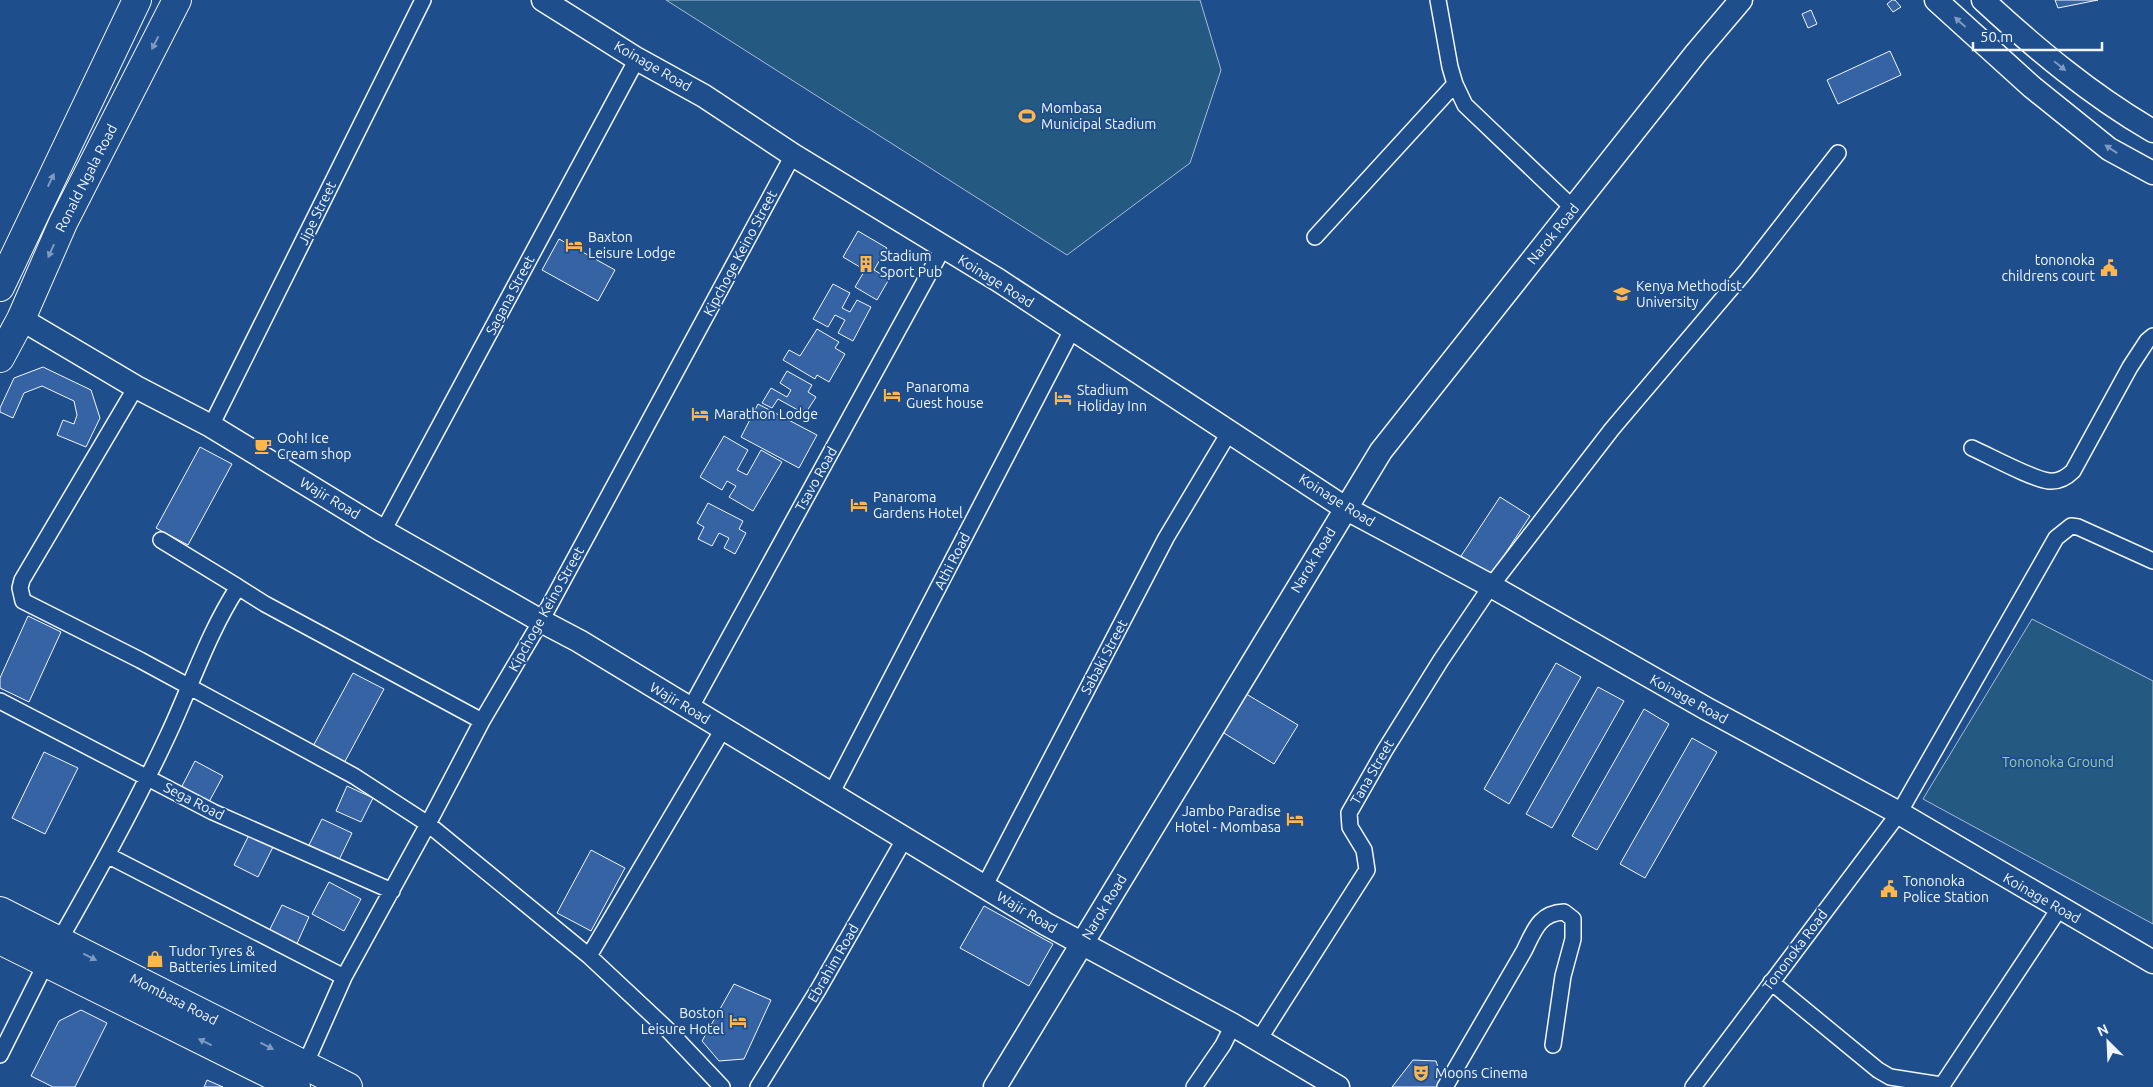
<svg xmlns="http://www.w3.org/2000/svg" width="2153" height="1087" font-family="Ubuntu,sans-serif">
<rect width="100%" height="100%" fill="#1f4e8c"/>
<path fill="#245a82" stroke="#a8bbd7" d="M666 0H1200L1221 70 1190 163 1067 255Z
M2032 619 2153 681V924L1923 799Z"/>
<path fill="#3563a3" stroke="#f2f6ff" d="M1892 0H1895L1901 7 1893 12 1887 4Z
M2055 0H2098L2058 8Z
M1811 10 1817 24 1808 28 1802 14Z
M1890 51 1901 75 1838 104 1827 80Z
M858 231 887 248 874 270 889 279 877 300 855 287 865 270 843 257Z
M559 239 615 270 598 301 542 270Z
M833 284 850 293 842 308 850 312 857 300 871 307 853 341 838 333 845 320 835 315 828 327 813 319Z
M817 329 839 342 835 348 845 354 829 382 817 375 815 379 783 360 789 350 800 356Z
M43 367 91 390 100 418 86 447 57 435 63 420 74 424 77 415 74 401 42 386 24 393 13 418 0 412V408L14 378Z
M787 371 812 385 808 392 816 397 805 414 778 399 772 408 762 403 771 388 787 397 791 390 780 383Z
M758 404 817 435 799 468 741 437Z
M724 436 748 450 737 470 747 475 761 450 782 462 753 511 729 497 736 486 727 481 722 490 700 477Z
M200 447 232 464 188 545 156 528Z
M1500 497 1530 516 1491 575 1461 556Z
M708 503 743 521 739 529 746 533 735 554 724 548 729 538 719 533 712 546 698 539 704 527 697 523Z
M28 616 61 632 29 702 0 688V678Z
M1556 663 1581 677 1509 804 1484 789Z
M353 673 384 689 343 765 312 748Z
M1598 687 1624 701 1552 828 1526 814Z
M1243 692 1298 725 1274 764 1219 730Z
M1644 709 1669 724 1597 850 1572 836Z
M1692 738 1717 752 1645 878 1620 864Z
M44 752 78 768 45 834 12 818Z
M195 761 223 776 209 802 181 788Z
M347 786 373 798 361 822 336 811Z
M322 819 352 833 339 860 309 845Z
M249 835 273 847 258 877 234 865Z
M591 850 625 868 591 931 557 913Z
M329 882 361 899 344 931 312 914Z
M282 905 309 917 295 948 267 935Z
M984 906 1053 944 1029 986 960 948Z
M734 984 771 1000 744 1059 719 1061 702 1041Z
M81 1010 107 1023 75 1087H53L31 1076 59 1021Z
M1413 1060 1436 1061 1444 1085 1442 1087H1392Z
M207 1080 223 1087H204Z"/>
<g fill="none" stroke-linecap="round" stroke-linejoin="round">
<g stroke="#f2f6ff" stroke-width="18">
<path id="street" d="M1438 0 1450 67 1455 84 1465 105 1574 209
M1315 237 1455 84
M136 387 22 580 20 588 23 601 140 660 354 776 428 824 589 956 668 1030 722 1087
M211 426 423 0
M1972 448C1990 456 2032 479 2049 481 2059 482 2066 478 2073 471L2130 367 2147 341 2153 336
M383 531 637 59
M161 540 238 587
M0 701 213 812 392 891
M690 709 943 248
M831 794 1073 328
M109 856 344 977
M984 887 1166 538 1230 431
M59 941C98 873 135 806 168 735 191 686 208 633 238 587L265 604 482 721
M589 956 723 729
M1771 982 1878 1070 1890 1077 1941 1085
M1258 1041 1367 870 1364 850 1350 827 1349 813 1385 750 1441 660 1491 586 1612 429 1746 271 1838 153
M0 1055 46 963
M305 1065 344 977 428 824 482 721 541 621 793 155
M758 1087 818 990 905 838
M1194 1087 1223 1045 1233 1025
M1445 1087 1524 951C1534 931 1539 913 1564 912L1573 919V939L1563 976 1553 1045
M1693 1087 1899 813 2056 538 2071 526 2078 527 2153 561
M1941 1087 2059 909"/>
</g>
<g stroke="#f2f6ff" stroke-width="25">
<path id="secondary" d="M543 0 637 59 704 96 793 155 998 280 1345 508 1491 586 1707 709 1899 813 2153 962
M1936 0 2032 87 2109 149 2153 173
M1983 0C2036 49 2091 95 2153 131
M21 319 136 387 211 426 383 531 541 621 579 641 1046 924 1233 1025 1338 1087
M995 1087 1381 451 1696 53 1741 0"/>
</g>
<g stroke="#f2f6ff" stroke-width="30">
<path id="highway" d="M0 287 137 0
M0 358 21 319 63 223 177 0
M0 911 348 1087
M0 940 296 1087"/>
</g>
<use href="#street" stroke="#1f4e8c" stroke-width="15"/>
<use href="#secondary" stroke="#1f4e8c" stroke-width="22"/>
<use href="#highway" stroke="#1f4e8c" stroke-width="28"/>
</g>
<defs><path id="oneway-solid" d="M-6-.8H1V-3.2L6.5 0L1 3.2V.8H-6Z" transform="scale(1.25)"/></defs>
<g fill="#7e9ac0">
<use href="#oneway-solid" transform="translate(1960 22) rotate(-138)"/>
<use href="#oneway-solid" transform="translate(155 43) rotate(117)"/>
<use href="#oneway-solid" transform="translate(2060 66) rotate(39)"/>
<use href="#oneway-solid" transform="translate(2111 149) rotate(-146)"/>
<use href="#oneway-solid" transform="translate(51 180) rotate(-65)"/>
<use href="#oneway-solid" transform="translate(51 251) rotate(114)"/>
<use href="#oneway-solid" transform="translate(90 957) rotate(27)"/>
<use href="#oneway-solid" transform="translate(205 1042) rotate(-154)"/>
<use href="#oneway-solid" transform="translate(267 1046) rotate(27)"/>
</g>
<defs>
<g id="stadium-bare" transform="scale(1.35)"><path d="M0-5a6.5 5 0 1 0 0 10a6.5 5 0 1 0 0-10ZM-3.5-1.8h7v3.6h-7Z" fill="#ffb74d" stroke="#1f4e8c" stroke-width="2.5" paint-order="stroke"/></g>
<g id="hotel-bare" transform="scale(1.35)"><path d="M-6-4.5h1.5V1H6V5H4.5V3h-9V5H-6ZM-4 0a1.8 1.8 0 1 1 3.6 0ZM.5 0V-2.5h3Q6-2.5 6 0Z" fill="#ffb74d" stroke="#1f4e8c" stroke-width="2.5" paint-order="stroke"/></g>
<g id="building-bare" transform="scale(1.35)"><path d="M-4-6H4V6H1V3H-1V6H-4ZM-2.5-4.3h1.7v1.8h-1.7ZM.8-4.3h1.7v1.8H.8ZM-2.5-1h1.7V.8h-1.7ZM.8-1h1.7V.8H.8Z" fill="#ffb74d" stroke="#1f4e8c" stroke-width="2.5" paint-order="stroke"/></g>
<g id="civic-bare" transform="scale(1.35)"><path d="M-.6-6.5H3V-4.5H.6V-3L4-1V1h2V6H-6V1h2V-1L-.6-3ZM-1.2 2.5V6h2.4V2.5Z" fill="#ffb74d" stroke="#1f4e8c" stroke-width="2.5" paint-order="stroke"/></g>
<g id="university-bare" transform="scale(1.35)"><path d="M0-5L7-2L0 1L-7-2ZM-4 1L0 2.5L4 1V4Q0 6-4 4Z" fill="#ffb74d" stroke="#1f4e8c" stroke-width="2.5" paint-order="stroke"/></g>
<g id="cafe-bare" transform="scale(1.35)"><path d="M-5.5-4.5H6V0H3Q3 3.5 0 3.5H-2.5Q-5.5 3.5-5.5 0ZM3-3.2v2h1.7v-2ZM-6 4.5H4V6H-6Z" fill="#ffb74d" stroke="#1f4e8c" stroke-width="2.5" paint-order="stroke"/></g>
<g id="shop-bare" transform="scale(1.35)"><path d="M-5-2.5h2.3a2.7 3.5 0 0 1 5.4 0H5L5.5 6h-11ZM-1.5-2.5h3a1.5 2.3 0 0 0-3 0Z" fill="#ffb74d" stroke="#1f4e8c" stroke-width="2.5" paint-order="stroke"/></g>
<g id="theatre-bare" transform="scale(1.35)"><path d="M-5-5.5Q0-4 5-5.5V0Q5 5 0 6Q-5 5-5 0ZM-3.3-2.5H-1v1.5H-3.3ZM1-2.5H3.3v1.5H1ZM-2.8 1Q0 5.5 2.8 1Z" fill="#ffb74d" stroke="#1f4e8c" stroke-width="2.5" paint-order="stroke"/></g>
</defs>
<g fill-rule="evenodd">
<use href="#stadium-bare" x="1027" y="116"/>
<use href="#hotel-bare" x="574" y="245"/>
<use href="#building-bare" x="866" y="264"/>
<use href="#civic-bare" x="2109" y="268"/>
<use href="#university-bare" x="1622" y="294"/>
<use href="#hotel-bare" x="892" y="395"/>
<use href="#hotel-bare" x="1063" y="398"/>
<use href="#hotel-bare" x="700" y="414"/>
<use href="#cafe-bare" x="263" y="446"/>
<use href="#hotel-bare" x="859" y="505"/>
<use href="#hotel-bare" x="1295" y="819"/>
<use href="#civic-bare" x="1889" y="889"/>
<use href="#shop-bare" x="155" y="959"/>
<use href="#hotel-bare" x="738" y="1021"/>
<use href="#theatre-bare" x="1421" y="1073"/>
</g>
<g text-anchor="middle" stroke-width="4" stroke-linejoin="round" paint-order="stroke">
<g font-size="14" fill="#f2f6ff" stroke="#1f4e8c">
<text transform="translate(653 66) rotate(30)" y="5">Koinage Road</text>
<text transform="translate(86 178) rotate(-63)" y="5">Ronald Ngala Road</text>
<text transform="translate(317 213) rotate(-64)" y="5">Jipe Street</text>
<text transform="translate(1553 234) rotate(-51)" y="5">Narok Road</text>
<text transform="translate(740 253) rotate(-62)" y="5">Kipchoge Keino Street</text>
<text transform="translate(996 281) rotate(32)" y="5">Koinage Road</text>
<text transform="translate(510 295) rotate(-62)" y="5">Sagana Street</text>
<text transform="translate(816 479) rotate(-61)" y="5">Tsavo Road</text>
<text transform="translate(330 498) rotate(31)" y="5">Wajir Road</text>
<text transform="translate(1337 500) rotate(32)" y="5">Koinage Road</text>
<text transform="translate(1313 560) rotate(-59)" y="5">Narok Road</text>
<text transform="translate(952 561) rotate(-63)" y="5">Athi Road</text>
<text transform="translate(546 609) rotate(-61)" y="5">Kipchoge Keino Street</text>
<text transform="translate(1104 657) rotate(-62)" y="5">Sabaki Street</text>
<text transform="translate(1689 699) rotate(29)" y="5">Koinage Road</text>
<text transform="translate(680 703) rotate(31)" y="5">Wajir Road</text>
<text transform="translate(1372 772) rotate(-60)" y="5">Tana Street</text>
<text transform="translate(194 801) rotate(27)" y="5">Sega Road</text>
<text transform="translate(2042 898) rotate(30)" y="5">Koinage Road</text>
<text transform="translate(1104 907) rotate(-59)" y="5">Narok Road</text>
<text transform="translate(1027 912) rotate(31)" y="5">Wajir Road</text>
<text transform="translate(1795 950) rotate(-53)" y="5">Tononoka Road</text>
<text transform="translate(833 963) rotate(-60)" y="5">Ebrahim Road</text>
<text transform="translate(174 999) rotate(27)" y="5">Mombasa Road</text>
</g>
<g font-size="14" fill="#f2f6ff" stroke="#1f4e8c" text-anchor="start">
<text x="1041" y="113">Mombasa<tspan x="1041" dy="16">Municipal Stadium</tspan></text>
<text x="588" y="242">Baxton<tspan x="588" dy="16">Leisure Lodge</tspan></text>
<text x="880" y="261">Stadium<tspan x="880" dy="16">Sport Pub</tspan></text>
<text x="2095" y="265" text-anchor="end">tononoka<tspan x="2095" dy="16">childrens court</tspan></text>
<text x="1636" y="291">Kenya Methodist<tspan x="1636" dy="16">University</tspan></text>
<text x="906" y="392">Panaroma<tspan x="906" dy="16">Guest house</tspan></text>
<text x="1077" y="395">Stadium<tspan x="1077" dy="16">Holiday Inn</tspan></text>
<text x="714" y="419">Marathon Lodge</text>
<text x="277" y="443">Ooh! Ice<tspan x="277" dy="16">Cream shop</tspan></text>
<text x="873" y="502">Panaroma<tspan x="873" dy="16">Gardens Hotel</tspan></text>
<text x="1281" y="816" text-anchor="end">Jambo Paradise<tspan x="1281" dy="16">Hotel - Mombasa</tspan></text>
<text x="1903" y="886">Tononoka<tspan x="1903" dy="16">Police Station</tspan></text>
<text x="169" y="956">Tudor Tyres &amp;<tspan x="169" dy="16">Batteries Limited</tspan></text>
<text x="724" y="1018" text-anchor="end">Boston<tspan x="724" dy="16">Leisure Hotel</tspan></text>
<text x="1435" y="1078">Moons Cinema</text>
</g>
<g font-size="14" fill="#97c8a6" stroke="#1f4e8c">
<text x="2058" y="767">Tononoka Ground</text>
</g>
</g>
<g transform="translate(2108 1042) rotate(336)" stroke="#1f4e8c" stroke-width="4" paint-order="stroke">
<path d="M0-4L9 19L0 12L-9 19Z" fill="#f2f6ff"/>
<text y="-8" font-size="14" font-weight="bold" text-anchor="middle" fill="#f2f6ff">N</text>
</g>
<path d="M1973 42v8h129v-8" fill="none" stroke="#f2f6ff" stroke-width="2.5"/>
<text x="1980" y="42" font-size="15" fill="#f2f6ff" stroke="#1f4e8c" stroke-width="4" paint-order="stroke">50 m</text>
</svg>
